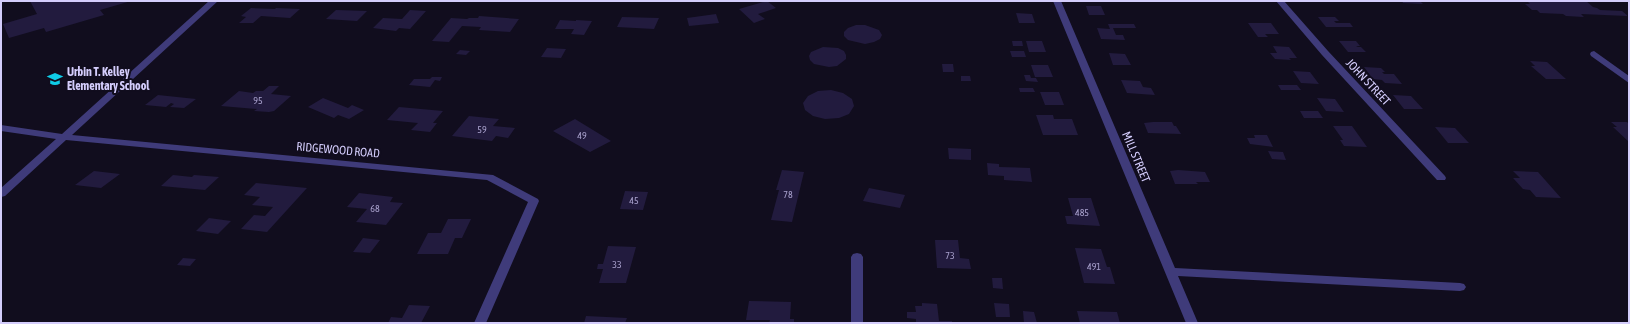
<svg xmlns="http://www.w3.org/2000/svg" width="1630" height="324" font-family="'Asap Condensed',sans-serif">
<rect width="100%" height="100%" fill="#110d1e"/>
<path fill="#221b3e" d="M30 1H131L100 10 104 15 46 32 44 28 9 38 3 24 37 14Z
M767 1 776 8 758 14 765 19 754 23 739 9Z
M1402 1H1420L1423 4 1403 3Z
M1527 1H1586L1593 7 1597 8 1600 10 1622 11 1628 16 1581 14 1584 17 1566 16 1563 14 1540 13 1537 10H1532L1525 4H1530Z
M1086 6H1101L1105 15H1089Z
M251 8 275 9 276 8 300 9 290 18 261 16 253 23H239L246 17 241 16Z
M336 10 367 11 357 21 326 19Z
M410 10 426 11 410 29 399 28 396 31 373 28 383 18 402 19Z
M1016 13 1032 14 1035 23H1019Z
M716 14 719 23 689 26 687 18Z
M479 16 519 19 510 32 479 30 481 27 462 26 449 42 432 41 451 18 467 19 469 18H478Z
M622 17 659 18 654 29 617 27Z
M1318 17H1335L1339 21H1334L1336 23H1350L1353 27H1326Z
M560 20 576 21V20L592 21 584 35 571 34 574 29H555Z
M1248 23H1271L1279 34H1265L1268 37H1258Z
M1108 24H1134L1136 28H1113L1116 35H1123L1125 40 1101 39 1097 28 1110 29Z
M856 25H865L879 30 882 35 880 39 874 42 865 44 848 40 844 36V32L848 28Z
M1012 41H1022L1023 46H1013Z
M1026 41H1042L1046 52H1029Z
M1339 41H1356L1360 46H1356L1358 47H1361L1366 52H1348Z
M1273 46 1289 47 1297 58H1289L1291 60 1275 59 1270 53H1277Z
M823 47 838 48 844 51 846 55V59L837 66 829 67 814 64 810 60 809 56 811 52Z
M547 48 566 49 561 58 541 57Z
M460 50 470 51 466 55 456 54Z
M1010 51H1024L1026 57H1012Z
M1109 53 1125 54 1131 65H1113Z
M1530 61 1547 62 1566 79H1546L1531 66H1535Z
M942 64H953L954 72H943Z
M1031 65H1048L1053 77H1035Z
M1364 67 1381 68 1385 72H1382L1384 74H1394L1402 84 1385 83 1382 80 1373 79Z
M1293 71 1310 72 1319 84 1301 83Z
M1024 75H1030L1031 78H1036L1038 82 1026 81Z
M961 76H970L971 81H961Z
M432 77H442L440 81 435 80 430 87 409 85 414 79H430Z
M1121 80 1140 81 1143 87 1151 88 1155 95 1127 93Z
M1278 85H1297L1301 90H1281Z
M269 86H279L271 94 291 96 274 111 269 112 254 111 257 109 221 106 239 91 253 93 256 91H263Z
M1019 88H1033L1035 92H1020Z
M831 90 843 93 852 99 854 106 849 114 839 118 825 119 813 116 805 110 803 103 808 96 818 91Z
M1040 92H1059L1064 105H1045Z
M158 95 196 99 184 108 170 107 174 104 171 103 166 107 145 105Z
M1393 95 1411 96 1423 109H1404Z
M323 98 348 108 352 105 364 110 349 119 338 115 334 118 308 107Z
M1317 98 1335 99 1344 112 1326 111Z
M399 107 443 111 433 123H437L430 132 411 130 418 123 387 120Z
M1300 111H1318L1323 118H1304Z
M1036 115H1053L1054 119H1072L1078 135H1043Z
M469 116 499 119 493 126 515 128 508 138 496 136 492 141 452 136Z
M575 119 611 141 590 152 553 131Z
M1153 122H1172L1174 126H1176L1181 134 1148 133 1144 123Z
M1611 122H1627L1629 124V142L1613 127H1617Z
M1333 126H1352L1367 147 1344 146 1340 140H1343Z
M1435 127 1455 128 1469 143H1448Z
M1254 135H1267L1273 147 1250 144 1247 138H1255Z
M948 148 971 149V160L949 159Z
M1268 151 1283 152 1286 160 1272 159Z
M987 163 999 164V167L1030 168 1032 182 1004 180V176L988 175Z
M782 170 804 172 792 222 771 220 779 190H776Z
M1178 170 1205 172 1210 182H1196L1198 184H1175L1170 171Z
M94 171 120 174 101 188 75 185Z
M1513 171 1538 172 1561 198 1536 197 1530 190 1523 189 1513 178H1520Z
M173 175 192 177 194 175 219 177 205 190 161 186Z
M256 183 307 188 267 232 241 229 254 215 265 216 273 207 252 205 260 197 244 195Z
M869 188 905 195 900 208 863 201Z
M625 191 648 192 643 210 620 209Z
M359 193 393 197 390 202 403 203 386 225 356 222 367 209 347 207Z
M1068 198H1091L1100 226 1067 224 1065 216H1073Z
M209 218 231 221 218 234 196 231Z
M448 219H471L462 238H455L448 254H417L428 233H441Z
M363 238 380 240 370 253 353 252Z
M935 240H958L960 258 969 259 971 269 937 268Z
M608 246 636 247 626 283H599L603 269H597L598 264H603Z
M1075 248 1101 249 1107 267H1110L1115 284 1084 283Z
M183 258 196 259 190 266 177 265Z
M992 278H1002L1003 289 993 288Z
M749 301 791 302 790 319H794V323H769L770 320H746Z
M922 303 937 304 939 321H952V323H916V319L907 318V312H916L915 306H922Z
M994 303 1009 304 1010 317H996Z
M409 305 430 306 421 323H388L391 317 402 318Z
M1023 311 1034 312 1037 323H1024Z
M1077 311 1117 312 1120 323H1080Z
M586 316 627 318 625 323H584Z"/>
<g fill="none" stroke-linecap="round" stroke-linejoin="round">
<path fill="#3f3b7a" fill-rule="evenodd" d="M209 1H218L72 135 493 175 538 199 539 201 486 323H474L528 202 487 180 66 140 5 196 1 197V188L56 139 1 131V125L62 134Z
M1053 1H1061L1175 268 1460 283 1464 284 1466 287 1464 290 1460 291 1178 276 1198 323H1186Z
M1276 1H1284L1328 51 1445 176 1446 178 1445 180H1437L1322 55Z
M1594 51 1629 76V83L1591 56 1590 54 1591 52Z
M857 253 861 254 863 257V323H851V257L853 254Z"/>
</g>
<defs>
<g id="school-bare" transform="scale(1.2)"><path d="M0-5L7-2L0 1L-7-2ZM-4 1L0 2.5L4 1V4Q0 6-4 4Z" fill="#0fcce7" stroke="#110d1e" stroke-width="2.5" paint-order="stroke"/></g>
</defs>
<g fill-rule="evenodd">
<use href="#school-bare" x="55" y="79"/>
</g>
<g text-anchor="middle" stroke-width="4" stroke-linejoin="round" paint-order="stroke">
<g font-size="10" fill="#a8a0cc">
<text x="258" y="104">95</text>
<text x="482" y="133">59</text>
<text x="582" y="139">49</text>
<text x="788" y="198">78</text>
<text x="634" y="204">45</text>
<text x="375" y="212">68</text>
<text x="1082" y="216">485</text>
<text x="950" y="259">73</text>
<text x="617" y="268">33</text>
<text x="1094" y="270">491</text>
</g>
<g font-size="12" font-weight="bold" fill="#d4cdfc" stroke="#110d1e" text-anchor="start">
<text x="67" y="76">Urbin T. Kelley<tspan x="67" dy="14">Elementary School</tspan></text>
</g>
<g font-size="12" fill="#d4cdfc" stroke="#110d1e">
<text transform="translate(1368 82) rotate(47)" y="4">JOHN STREET</text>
<text transform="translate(338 150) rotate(5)" y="4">RIDGEWOOD ROAD</text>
<text transform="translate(1136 157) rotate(67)" y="4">MILL STREET</text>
</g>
</g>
<rect width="1630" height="324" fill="none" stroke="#d4cdfc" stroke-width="4"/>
</svg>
